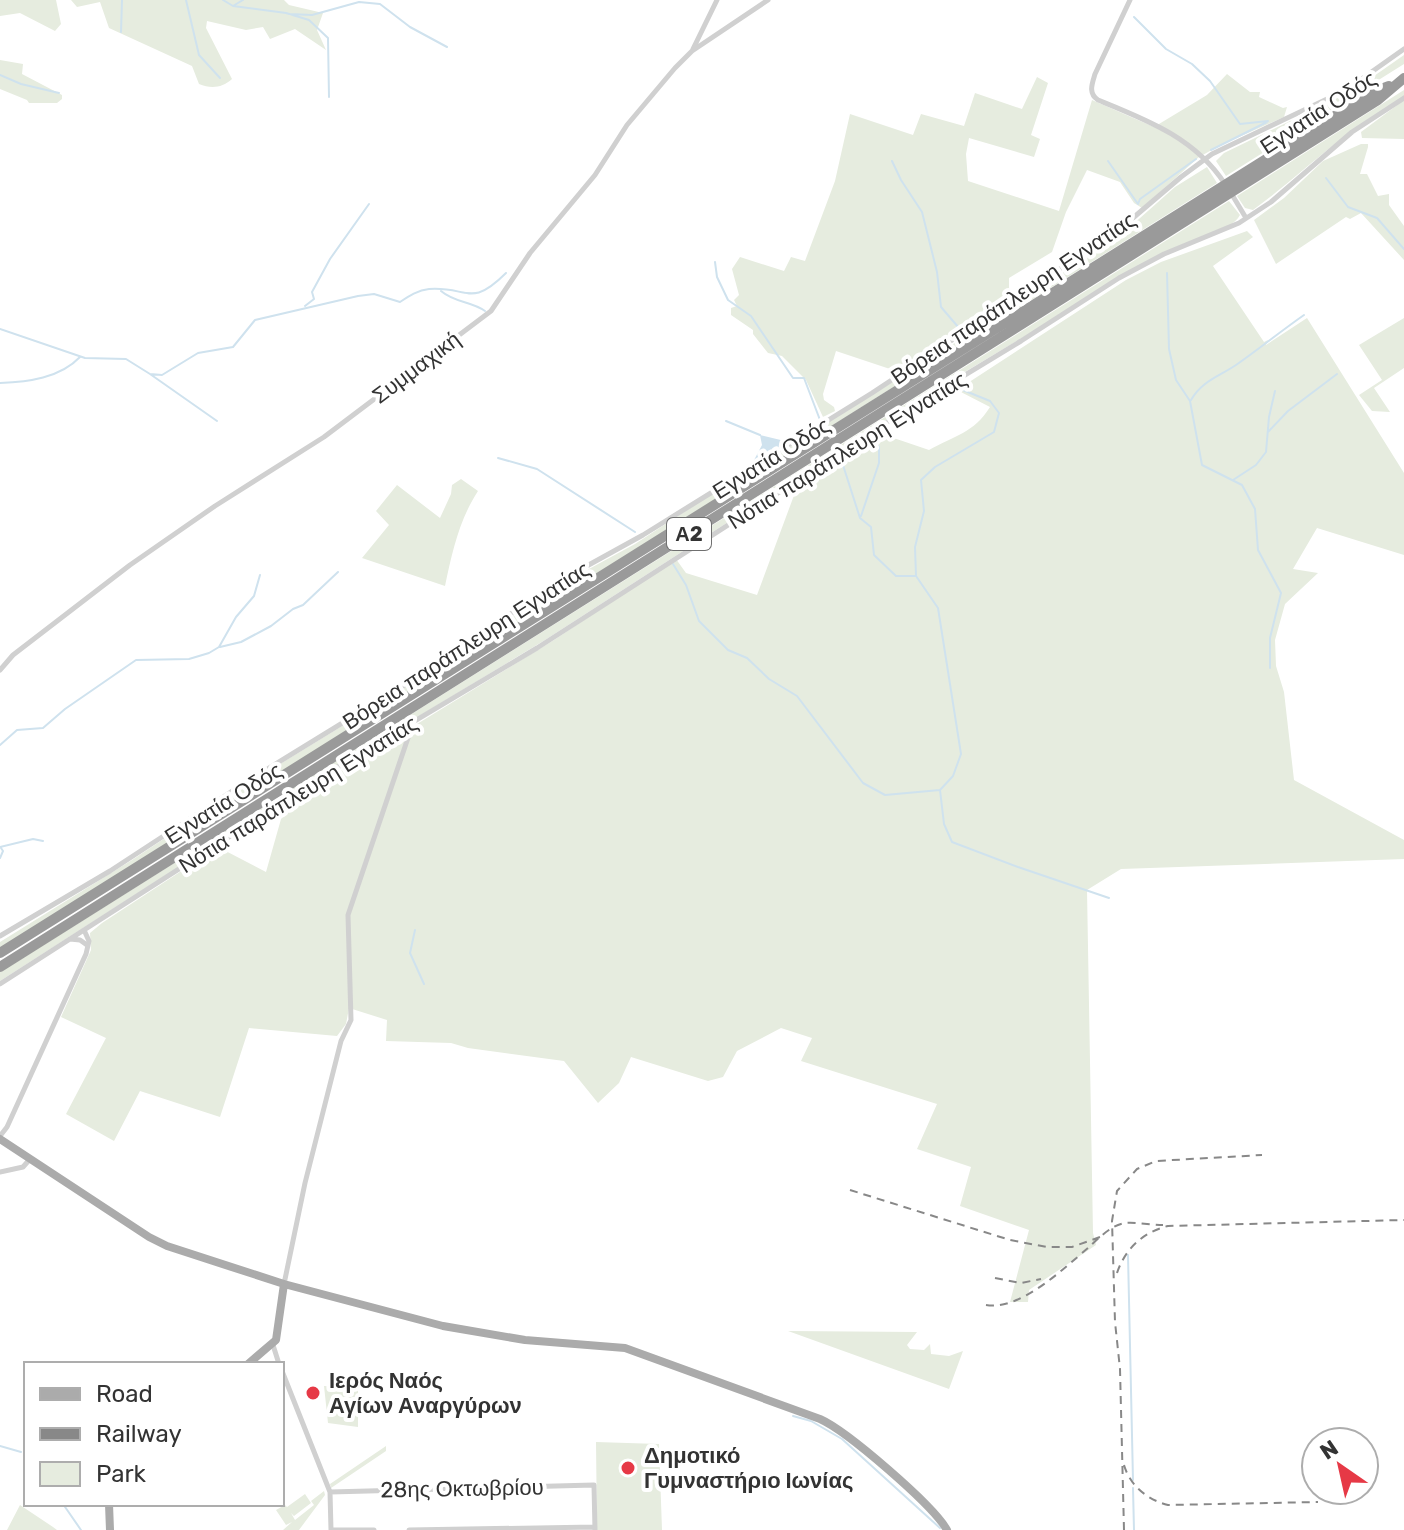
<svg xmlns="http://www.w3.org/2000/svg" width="1404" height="1530" font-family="Rubik,sans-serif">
<rect width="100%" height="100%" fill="#fff"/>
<path fill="#e6ecdf" d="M0 0H56L61 24 55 31 20 13 0 16Z
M71 0H284L289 5 323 13 317 30 326 50 295 29 270 39 263 27 246 30 207 21 206 28 232 79C222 88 211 89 199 84L192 66 109 28 100 2 77 7Z
M1404 55V64L1226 176 1216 161 1224 153 1354 90Z
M0 60 23 64 22 74 62 95V99L57 103H29L27 100 0 89Z
M1227 74 1250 92H1260L1259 97 1283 108 1287 107 1284 117 1219 146 1199 157 1142 208 1134 203 1120 182 1087 170 1066 212 1052 252 1009 278V296L899 372 836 351 823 394 824 400 834 407 835 411 823 417 806 380 782 356 768 353 753 334V330L731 315V308L737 306 734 300 739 295 732 269 740 257 784 271 791 257 805 261 835 181 850 114 913 135 921 114 964 126 975 93 1022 109 1037 77 1048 83 1031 135 1040 139 1034 157 969 138 966 154 968 181 1059 211 1092 100 1154 127 1207 95Z
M1404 90V98C1348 126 1304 173 1253 210L1245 208 1237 196Z
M1404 100V139L1362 138 1361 132Z
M1361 144H1368V147L1360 174H1367L1378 196 1389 194V205L1404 226V260L1361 213 1350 219 1346 217 1276 264 1254 220 1284 198 1323 161Z
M1207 167 1217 183 0 950V942L132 860 236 791 437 668 552 589 635 544 742 474 930 359 1122 234 1175 187Z
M1229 201 1240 215C1231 232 1186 244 1168 251L916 401 545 640 338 765 0 981V972L15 963Z
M1247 231 1253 237 1213 266 1264 342 1268 340 1266 345 1307 318 1404 473V555L1317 528 1293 569 1318 573 1285 604 1275 640 1276 666 1284 692 1294 780 1404 840V859L1121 869 1087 890 1093 1233 1096 1245 1029 1290 1028 1302H1010L1029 1230 960 1206 971 1167 917 1149 937 1104 801 1061 812 1038 781 1028 737 1051 723 1077 708 1081 631 1057 619 1083 598 1103 564 1061 468 1048 451 1043 386 1041 387 1020 349 1008 346 1024 337 1036 249 1028 220 1117 140 1091 114 1141 66 1114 106 1038 61 1017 91 950 90 933 102 923 218 847 266 872 285 805 554 640 676 559 686 573 757 595 796 490 879 433 929 450C954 436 974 433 990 407L957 390 1126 280 1161 262Z
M1404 318V368L1374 388 1390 412 1372 411 1359 395 1382 380 1359 345Z
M461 479 478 491C459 520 452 553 445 586L362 558 389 525 376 511 397 485 440 518 451 494 452 485Z
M788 1331 917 1332 907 1345 910 1349 924 1350 930 1344 931 1354 949 1356 963 1351 949 1389Z
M324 1386 358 1388V1427L328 1423Z
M596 1442 659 1444 662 1530H597Z
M386 1446V1451L331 1488 330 1484Z
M324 1491 325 1495 299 1530H283L292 1522 286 1525 276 1510 285 1505 287 1507 305 1494 311 1503 294 1516 291 1513 295 1520 314 1505 311 1501Z
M20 1505 53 1527 57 1530H7Z"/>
<path fill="#cfe2ee" d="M760 435 789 442 753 462 762 445Z"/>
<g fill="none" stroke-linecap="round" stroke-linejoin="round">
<path stroke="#cfe2ee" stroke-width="2" d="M186 0 199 55 220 78
M223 0 233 6 243 0
M233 6 286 13 309 20 328 38 329 97
M289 14 312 15 359 2 380 4 410 27 447 47
M1134 17 1166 49 1192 64 1210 81 1240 124 1268 121
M121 32 122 0
M0 75 21 84 59 93
M1211 150 1267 122
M892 161 901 180 922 212 937 272 941 307 959 328
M1108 161 1138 204 1140 199 1196 159
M1326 178 1348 207 1377 218 1404 249
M715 262 717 277 728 300 751 316 793 378H804L820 420
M1167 273 1169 349 1176 380 1190 401 1202 465 1242 485 1255 509 1258 550 1281 593 1270 638V668
M441 291C455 303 471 301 485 311
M305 306 314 299 312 292 330 259 369 204
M0 329 85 358 126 359 150 374 162 375 198 353 233 347 255 320 358 296 374 294 400 302C409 296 418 290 429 289 468 286 470 309 506 273
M150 374 217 421
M0 383C28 382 60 378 80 357
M953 386 990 401 999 413 994 432 935 467 921 480 924 511 915 547 916 576 938 608 961 754 953 776 940 790 944 824 952 842 1018 867 1109 898
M1191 400C1202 381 1218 377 1236 365 1259 349 1281 331 1304 315
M726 421 760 435
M1268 432 1288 411 1337 374
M498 458 537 469 635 532
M842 462 860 518 871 527 874 555 896 576H915
M1233 480 1256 465 1266 452 1269 417 1275 391
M861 516 879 463V447L873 439 877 432
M673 564 686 585 699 621 728 650 747 658 769 679 797 696 863 783 885 795 940 790
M220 647 241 642 271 626 293 609 303 605 338 572
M0 745 17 730 43 728 65 709 136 660 189 659 209 653 219 647 236 617 254 596 260 575
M0 847 33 839 43 841
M0 858 3 851 1 848
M415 930 410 953 424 984
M1128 1255 1133 1480
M793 1416 811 1421 842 1439 940 1528
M0 1446 21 1452
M25 1454H26
M1133 1488 1134 1530
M63 1504 81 1530"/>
<path stroke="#d0d0d0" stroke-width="5" d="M1130 0 1095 74C1092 84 1088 93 1098 100 1147 120 1195 138 1225 184
M693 49 717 0
M1231 193 1246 218
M0 670 13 655 130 565 215 506 324 437 491 311 530 253 595 175 627 125 675 68 692 51 768 0
M0 936 110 871 243 784 432 668 556 583 643 535 872 393 1120 229 1181 177 1212 154 1346 90 1404 49
M70 939 80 940 87 945
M0 984 336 768 537 648 899 415 1021 341 1119 278 1164 254 1239 223 1271 202 1352 132 1404 98
M0 1136 7 1127 86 954 89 941 84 930
M0 1172 23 1167 30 1159
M284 1284 305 1183 341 1041 351 1020 348 915 411 729 410 723
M273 1345 279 1364
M282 1371 330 1492 331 1530
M330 1492 594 1485 595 1530
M331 1530H374
M409 1530 595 1527"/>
<path stroke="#ababab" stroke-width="8" d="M0 1139 149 1237 167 1246 284 1284 443 1326 525 1340 625 1348 820 1419C847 1431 933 1505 947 1530
M248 1364 276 1340 284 1284
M109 1504 110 1530"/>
<path stroke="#9a9a9a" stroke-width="10" d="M0 953 1373 92 1389 86
M0 967 1378 100 1404 78"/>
<path stroke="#888" stroke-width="2" stroke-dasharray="8 6" stroke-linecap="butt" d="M850 1190 1010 1240 1047 1247H1072L1100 1237
M1117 1273C1125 1249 1143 1232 1168 1226L1404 1220
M995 1278 1021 1283 1041 1279
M986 1305C1020 1311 1063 1269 1088 1248 1098 1239 1111 1225 1125 1223 1137 1222 1151 1225 1163 1225
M1124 1465C1130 1486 1148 1500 1168 1505L1318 1502
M1124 1530 1120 1369 1115 1322 1112 1221 1117 1191 1137 1169 1156 1161 1262 1155"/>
</g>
<g fill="#e63946" stroke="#fff" stroke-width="3">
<circle cx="313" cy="1393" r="8"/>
<circle cx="628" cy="1468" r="8"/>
</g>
<g text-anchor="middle" stroke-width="8" stroke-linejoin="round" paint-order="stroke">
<rect fill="#fff" stroke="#707070" stroke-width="2" x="667" y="518" width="44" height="32" rx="6"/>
<g font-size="20" font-weight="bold" fill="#333">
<text x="689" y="541">Α2</text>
</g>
<g font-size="22" fill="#333" stroke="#fff">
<text transform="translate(1318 112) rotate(-33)" y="8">Εγνατία Οδός</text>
<text transform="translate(1013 298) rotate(-34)" y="8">Βόρεια παράπλευρη Εγνατίας</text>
<text transform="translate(416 367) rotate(-37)" y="8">Συμμαχική</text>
<text transform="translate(847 450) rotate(-32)" y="8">Νότια παράπλευρη Εγνατίας</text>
<text transform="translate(771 458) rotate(-32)" y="8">Εγνατία Οδός</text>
<text transform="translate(466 645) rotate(-33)" y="8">Βόρεια παράπλευρη Εγνατίας</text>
<text transform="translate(298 794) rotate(-32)" y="8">Νότια παράπλευρη Εγνατίας</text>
<text transform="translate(223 803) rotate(-32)" y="8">Εγνατία Οδός</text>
<text transform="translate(462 1488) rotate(-1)" y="8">28ης Οκτωβρίου</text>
</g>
<g font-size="22" font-weight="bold" fill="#333" stroke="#fff" text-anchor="start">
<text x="329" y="1388">Ιερός Ναός<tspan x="329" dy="25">Αγίων Αναργύρων</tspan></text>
<text x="644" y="1463">Δημοτικό<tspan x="644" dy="25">Γυμναστήριο Ιωνίας</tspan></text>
</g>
</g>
<rect x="24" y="1362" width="260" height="144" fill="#ffffff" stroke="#adadad" stroke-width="2"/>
<rect x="40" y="1388" width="40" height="12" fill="#ababab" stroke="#adadad" stroke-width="2"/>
<text x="96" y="1402" font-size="24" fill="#333333">Road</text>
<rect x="40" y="1428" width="40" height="12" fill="#888888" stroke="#adadad" stroke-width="2"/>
<text x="96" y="1442" font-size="24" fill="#333333">Railway</text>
<rect x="40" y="1462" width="40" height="24" fill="#e6ecdf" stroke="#adadad" stroke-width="2"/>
<text x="96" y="1482" font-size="24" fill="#333333">Park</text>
<g transform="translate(1340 1466) rotate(326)"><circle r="38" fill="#ffffff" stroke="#adadad" stroke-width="2"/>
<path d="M0-6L14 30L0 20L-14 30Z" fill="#e63946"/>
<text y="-12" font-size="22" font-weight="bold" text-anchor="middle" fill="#333333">N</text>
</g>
</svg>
